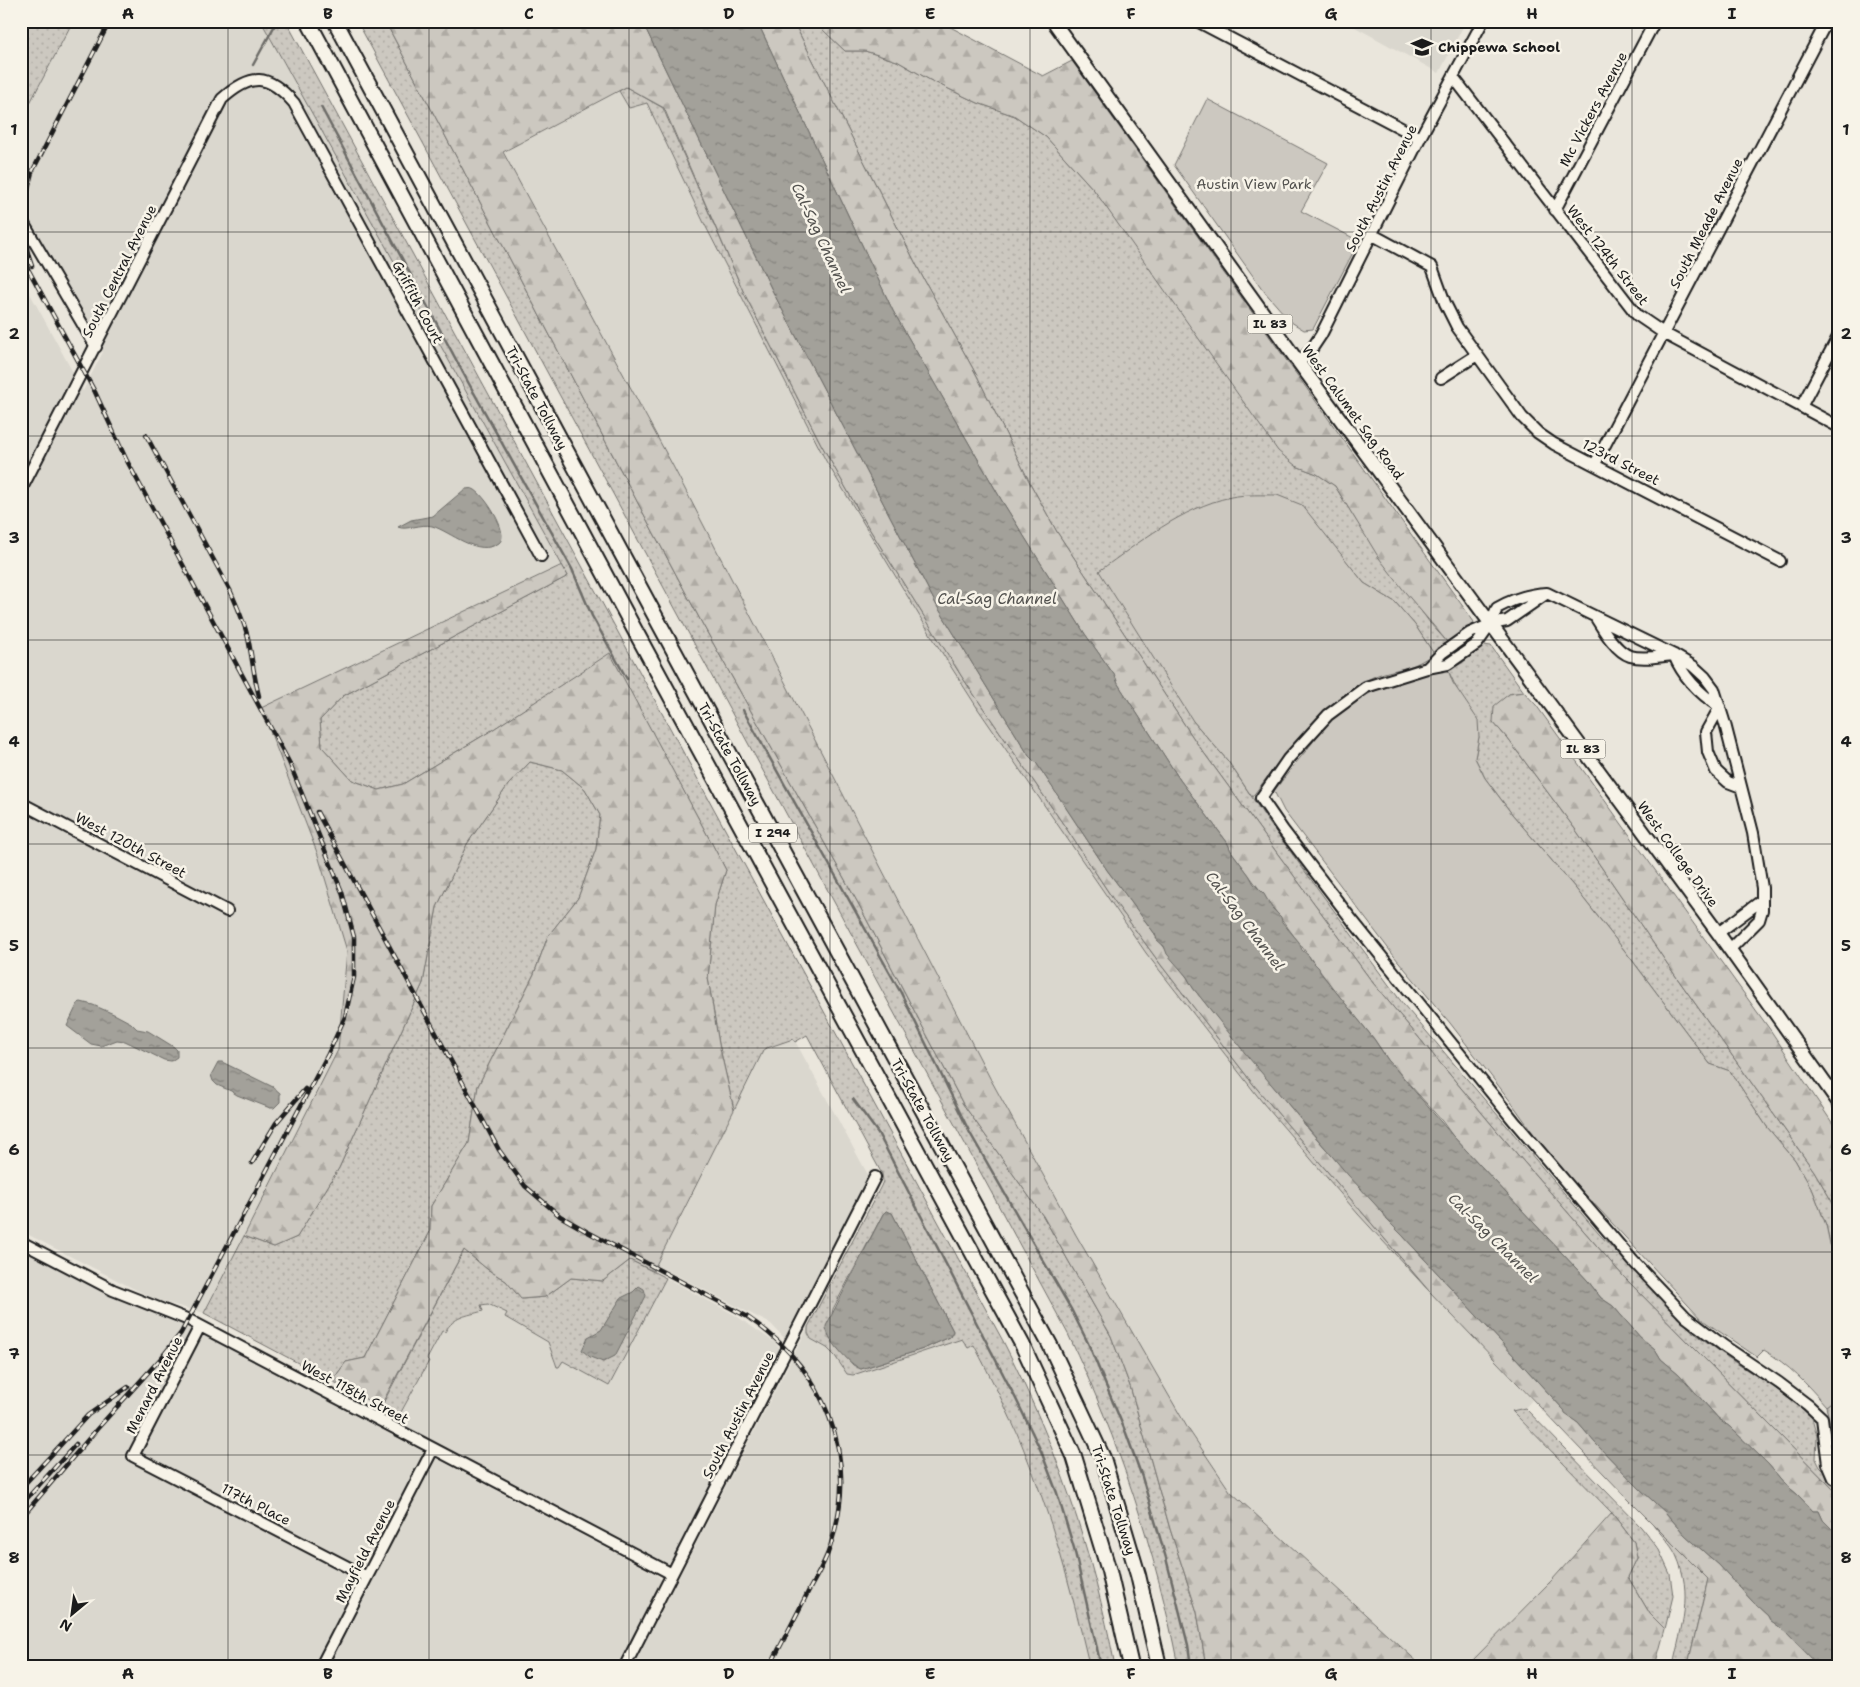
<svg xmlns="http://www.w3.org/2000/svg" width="1860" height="1687" font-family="'Shantell Sans',sans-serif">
<defs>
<pattern id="grass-dots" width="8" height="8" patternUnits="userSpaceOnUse" patternTransform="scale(1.25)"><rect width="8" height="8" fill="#ccc8c0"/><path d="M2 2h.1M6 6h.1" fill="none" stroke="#afaba4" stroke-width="1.8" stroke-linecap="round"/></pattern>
<pattern id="forest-firs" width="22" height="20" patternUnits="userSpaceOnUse" patternTransform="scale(1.25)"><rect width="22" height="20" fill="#ccc8c0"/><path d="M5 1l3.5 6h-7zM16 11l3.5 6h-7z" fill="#afaba4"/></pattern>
<pattern id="water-ripples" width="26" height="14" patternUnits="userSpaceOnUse" patternTransform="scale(1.25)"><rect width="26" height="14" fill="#a3a19a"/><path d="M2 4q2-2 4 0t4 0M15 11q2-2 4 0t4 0" fill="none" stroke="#84827d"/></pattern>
</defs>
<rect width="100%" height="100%" fill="#eae6dc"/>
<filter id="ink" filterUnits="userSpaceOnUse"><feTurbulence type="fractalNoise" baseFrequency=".02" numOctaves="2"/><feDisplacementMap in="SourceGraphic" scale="10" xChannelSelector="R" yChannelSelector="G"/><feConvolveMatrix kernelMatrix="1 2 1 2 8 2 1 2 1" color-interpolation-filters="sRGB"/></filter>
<g filter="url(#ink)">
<path fill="#dad7ce" d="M73 21H261L562 565 261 708 318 855 347 951 338 1050 317 1096 204 1313 156 1300 21 1231V277L83 391 103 352 21 206V120Z
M1344 21H1466L1439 73Z
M619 91 629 108 647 102 704 223 826 461 937 645 978 709 1146 953 1263 1103 1358 1214 1532 1400 1525 1408 1513 1412 1612 1513 1552 1580 1467 1666H1422L1230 1491 1187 1427 1134 1337 1076 1235 991 1080 673 466 503 152Z
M794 1039 867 1173 868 1179 867 1186 787 1341 771 1324 656 1265 764 1049Z
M21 1249 104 1292 135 1306 166 1316 193 1330 657 1575 661 1580 660 1587 619 1666H21Z
M666 1278 735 1315 774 1342 781 1350 674 1560 668 1564 665 1565 390 1419 400 1414 403 1409 429 1361 427 1360 442 1331 445 1332 455 1319 483 1311 481 1305 488 1304 507 1313 505 1317 548 1342 555 1364 563 1361 609 1385Z
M808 1327V1333L811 1339 827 1348 835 1356 847 1373 969 1336 1005 1405 1042 1496 1073 1594 1088 1661 1080 1663V1666H633Z"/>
<path fill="url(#grass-dots)" stroke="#74726e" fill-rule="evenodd" d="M21 21H73L21 120Z
M261 21H286L1003 1341C1056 1444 1093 1552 1115 1666H1080L1079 1663 1088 1660C1071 1587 1051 1515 1022 1445 1008 1411 991 1378 974 1345L968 1348 962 1339 853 1375 847 1374 835 1356 827 1348 811 1339 808 1333V1327L881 1186 883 1181 882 1174 807 1035 795 1042 793 1039 764 1049 734 1110 719 1044 708 978 715 905 726 870 610 654 489 732 403 784 379 790 352 780 322 747 320 720 343 696 568 576ZM886 1211 892 1213 953 1331 950 1337 923 1349 861 1369 853 1365 828 1336 833 1309 883 1214Z
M357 21H385L640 507 703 625 858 903 963 1104 1043 1216 1111 1336 1130 1386 1170 1529 1197 1612 1206 1666H1178C1155 1548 1120 1443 1068 1334Z
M793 21H817L823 30 845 51H865L897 61 930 80 978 103 1015 116 1046 137 1094 190 1296 466 1317 474 1335 486 1356 520 1430 623 1449 644 1434 654 1415 625 1395 602 1364 583 1342 556 1193 721 1228 761 1267 820 1403 1004 1599 1234 1693 1332 1733 1361 1772 1386 1800 1407 1812 1418 1817 1436 1816 1459 1820 1467 1839 1486V1495L1623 1276 1497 1131 1373 983 1280 857 1196 742 1057 532 1031 485 977 376 921 274Z
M626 87 663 108 744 293 821 444 867 525 962 677 1068 831 1115 902 1161 965 1253 1084 1429 1291 1358 1214 1263 1103 1146 953 978 709 937 645 826 461 704 223 647 103 629 108 619 91Z
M1484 645 1491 646 1524 692 1509 694 1493 722 1508 739 1578 833 1675 975 1814 1171 1837 1210 1839 1217V1286L1826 1225 1813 1191 1795 1160 1767 1127 1730 1071 1710 1064 1632 960 1576 889 1512 814 1485 778 1475 758 1479 737 1448 670 1462 663Z
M530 762 562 770 585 789 600 815 596 849 578 898 548 936 534 974 478 1086 469 1143 431 1206 430 1232 365 1358 346 1362 332 1381 204 1313 244 1236 274 1247 297 1237 339 1168 423 983 437 907 467 844 508 785Z
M464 1250 487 1269 506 1281 522 1299 545 1297 571 1278 603 1281 630 1260 666 1278 609 1386 563 1361 559 1367H557L548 1342 505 1317 507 1313 488 1304 481 1305 483 1311C466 1316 454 1316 445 1332L442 1331 427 1359 429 1361 400 1414 381 1407Z
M1839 1396V1458L1835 1466 1831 1460 1832 1432 1826 1406Z
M1525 1408 1641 1527 1659 1550 1670 1574 1673 1596 1665 1629 1650 1614 1628 1577 1637 1558 1634 1542 1612 1513 1512 1411Z
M1653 1524 1708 1579 1689 1660 1698 1666H1673C1681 1627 1694 1594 1676 1555 1671 1544 1660 1534 1653 1524Z"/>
<path fill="url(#forest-firs)" stroke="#74726e" d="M385 21H642L772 290 937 606 1029 756 1037 764 1107 870 1155 934C1157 940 1161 943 1164 947 1173 961 1186 973 1193 988L1310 1131 1384 1214 1387 1220 1403 1236 1564 1410 1566 1414 1578 1423 1596 1444 1639 1488 1666 1513 1685 1535 1719 1565 1753 1602 1768 1616 1770 1620 1785 1631 1819 1666H1698L1689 1660 1708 1579 1627 1498 1429 1291 1253 1084 1161 965 1115 902 1068 831 962 677 867 525 821 444 744 293 664 108 626 87 503 152 673 466 991 1080 1076 1235 1187 1427 1230 1491 1422 1666H1206L1197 1612 1170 1529 1130 1386 1111 1336 1043 1216 963 1104 858 903 703 625 640 507Z
M757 21H793L921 274 977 376 1031 485 1057 532 1196 742 1280 857 1373 983 1497 1131 1623 1276 1839 1495V1536L1823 1520 1819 1511H1813L1798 1495 1785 1484 1768 1464 1730 1427 1718 1418 1679 1374 1661 1359 1655 1349 1640 1337 1613 1306 1601 1298 1588 1281 1452 1135 1442 1121 1388 1060 1374 1039 1331 986 1231 851 1227 842 1180 780 1118 684 1115 676 1085 634 1002 501 893 311Z
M817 21H939L1043 76 1072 61 1474 622 1470 629 1449 644 1405 592 1379 558 1335 486 1317 474 1296 466 1278 451 1094 190 1046 137 1015 116 978 103 930 80 897 61 865 51H845L823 30Z
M562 565 568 576 343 696 320 720 322 747 352 780 379 790 403 784 489 732 610 653 726 870 715 905 708 978 719 1044 734 1110 653 1271 630 1260 603 1281 571 1278 545 1297 521 1299 506 1281 487 1269 464 1250 380 1407 332 1381 346 1362 365 1358 430 1232 431 1206 469 1143 478 1086 534 974 548 936 578 898 596 849 600 815 585 789 562 770 530 762 508 785 467 844 437 907 423 983 339 1168 297 1237 274 1247 244 1236 338 1050 347 951 318 855 261 708Z
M1524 692 1536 705 1771 1031 1839 1133V1217L1837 1210 1814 1171 1675 975 1578 833 1508 739 1493 722 1494 706 1509 694Z
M1612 1513 1634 1542 1637 1558 1628 1577 1650 1614 1665 1629 1655 1666H1467L1552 1580Z"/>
<path fill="#ccc8c0" stroke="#74726e" d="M1207 99 1328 163 1301 211 1359 241 1313 329 1304 330 1291 322 1263 290 1174 165Z
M1277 495 1302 505 1364 583 1395 602 1415 625 1434 654C1427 658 1421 662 1414 665 1401 670 1386 671 1373 677 1324 700 1284 755 1252 797L1228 761 1193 721 1099 571C1140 542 1181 508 1231 497 1246 494 1263 495 1277 495Z
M1448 670 1453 683 1478 720 1479 737 1475 758 1485 778 1512 814 1576 889 1632 960 1710 1064 1730 1071 1767 1127 1795 1160 1813 1191 1826 1225 1839 1286V1396L1826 1406C1807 1384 1789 1365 1764 1350L1757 1357 1701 1319 1548 1154 1511 1102 1450 1023 1394 956 1284 811 1274 791C1284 778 1294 765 1305 752 1317 737 1328 721 1344 709 1374 687 1411 675 1448 670Z"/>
<path fill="url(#water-ripples)" stroke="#6d6c68" d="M642 21H757L893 311 1002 501 1085 634 1115 676 1118 684 1180 780 1227 842 1231 851 1249 875 1254 884 1264 894 1272 908 1281 917 1282 922 1299 942 1302 950 1309 956 1311 960 1319 968 1320 972 1374 1039 1388 1060 1452 1135 1588 1281 1601 1298 1613 1306 1640 1337 1655 1349 1661 1359 1679 1374 1718 1418 1730 1427 1768 1464 1785 1484 1798 1495 1813 1511H1819L1823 1520 1839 1536V1666H1819L1785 1631 1770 1620 1768 1616 1753 1602 1719 1565 1685 1535 1666 1513 1639 1488 1596 1444 1578 1423 1565 1414 1564 1410 1403 1236 1387 1220 1384 1214 1348 1175 1249 1058 1193 988 1187 977 1167 954 1164 946 1157 940 1155 934 1107 870 1037 764 1029 756 937 606 772 290Z
M465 489C468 489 470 488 473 489 483 492 511 534 499 543 478 558 450 531 432 526 421 523 406 531 398 527L411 520 433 516Z
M81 1002 93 1005 116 1015 131 1023 137 1029 148 1031 174 1047 177 1050V1057L171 1061 164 1060 125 1041 117 1040 101 1046 91 1044 67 1026 78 1003Z
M218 1062H222L273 1087 280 1093V1102L274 1108H270L237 1095 231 1091 217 1085 213 1081 211 1075Z
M886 1211 892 1213 953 1331 950 1337 923 1349 861 1369C850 1365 825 1337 826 1326L883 1214Z
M639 1286 644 1289 646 1296 615 1356 603 1362 590 1357 582 1350 588 1337 601 1330 621 1298 633 1292Z"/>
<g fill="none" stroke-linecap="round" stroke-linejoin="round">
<path stroke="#6d6c68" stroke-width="2.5" d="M253 65 275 25 274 21
M321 107 468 382 572 569 592 616 627 679
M743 710 901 993 970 1133 1071 1309 1088 1343 1126 1433 1142 1477 1166 1558 1188 1645 1191 1666
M853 1099 878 1133 1016 1399 1041 1451 1057 1493 1074 1548 1101 1666"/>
<g stroke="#1c1c1c" stroke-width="14">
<path id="minor" d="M1197 21 1420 138
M1454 78 1637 315 1665 334 1839 427
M1555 210 1655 21
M21 219 96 347
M1373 235 1432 267 1445 303 1457 327 1522 417 1538 433 1554 444 1780 561
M1299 363 1311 350 1321 335 1420 138 1483 21
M1441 378 1477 355
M1801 407 1839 335
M1595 464 1827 21
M21 490 222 99C251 73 268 73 294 103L541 556
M1596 618C1603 629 1616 652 1630 656 1644 660 1660 656 1674 655 1683 677 1700 694 1720 707L1706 732 1708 752 1716 771 1728 782 1741 787
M1427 668 1442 653 1470 633 1491 624 1507 621 1546 594
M21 803 227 911
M1718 933 1761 901
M1730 949 1759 920 1762 910V888L1753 833 1725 724 1714 689 1705 677 1693 666 1674 655 1547 593C1528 594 1513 599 1497 608L1491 624 1477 644 1448 664 1427 668 1366 687 1328 715 1288 759 1261 798 1283 830 1352 920 1514 1121 1633 1261 1686 1317 1724 1346 1779 1383 1808 1405 1822 1418 1828 1464 1834 1478 1839 1481
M21 1242 113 1290 189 1320 672 1574
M200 1326 133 1456 367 1577
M321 1666 433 1449
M625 1666 875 1177"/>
</g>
<g stroke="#1c1c1c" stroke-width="16">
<path id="major" d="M1053 21 1299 363 1718 933 1839 1103
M1837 1666 1839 1662"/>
</g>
<g stroke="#1c1c1c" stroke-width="18">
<path id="highway" d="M308 21 632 625 1022 1344 1074 1456 1109 1571 1131 1666
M335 21 660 625 1050 1345 1103 1458 1138 1575 1159 1666"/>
</g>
<use href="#minor" stroke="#f7f3e8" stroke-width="10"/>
<use href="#major" stroke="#f7f3e8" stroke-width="12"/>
<use href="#highway" stroke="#f7f3e8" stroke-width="14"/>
<g stroke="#1c1c1c" stroke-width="4.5">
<path id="rail" d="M21 256 95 392 126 459 289 762 342 892 354 937V977L345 1017 328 1054 181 1333 162 1357 97 1429 21 1518
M32 266C20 235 24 202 32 172L110 21
M146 435 230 590C237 606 244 621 248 638 252 657 254 677 259 696
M317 812 499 1150 525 1186 560 1216 586 1231 746 1316C825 1369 861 1455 830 1547 825 1563 816 1577 808 1592 796 1616 783 1641 770 1666
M252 1163 276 1123 305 1089
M21 1488 88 1415 128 1387
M21 1505 76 1444"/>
</g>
<use href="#rail" stroke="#f7f3e8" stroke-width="2.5" stroke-dasharray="8" stroke-linecap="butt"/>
</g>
</g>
<path fill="none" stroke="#1c1c1c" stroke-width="1" stroke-opacity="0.55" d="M228 21V1666M429 21V1666M629 21V1666M830 21V1666M1030 21V1666M1231 21V1666M1431 21V1666M1632 21V1666M21 232H1839M21 436H1839M21 640H1839M21 844H1839M21 1048H1839M21 1252H1839M21 1455H1839"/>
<defs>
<g id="school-bare" transform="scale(1.725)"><path d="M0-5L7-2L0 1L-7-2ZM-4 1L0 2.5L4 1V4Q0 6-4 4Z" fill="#1c1c1c" stroke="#f7f3e8" stroke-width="2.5" paint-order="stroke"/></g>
</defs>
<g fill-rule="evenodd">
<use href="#school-bare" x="1422" y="47"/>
</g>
<g text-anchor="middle" stroke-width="5" stroke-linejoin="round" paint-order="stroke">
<g fill="#f7f3e8" stroke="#5e5c59" stroke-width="1">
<rect x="1247.5" y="314.5" width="45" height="19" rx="4"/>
<rect x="1560.5" y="739.5" width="45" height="19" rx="4"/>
<rect x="749" y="823.5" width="48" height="19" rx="4"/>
</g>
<g font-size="12" font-weight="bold" fill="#1c1c1c">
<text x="1270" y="328">IL 83</text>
<text x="1583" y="753">IL 83</text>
<text x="773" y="837">I 294</text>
</g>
<g font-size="14" font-weight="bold" fill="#1c1c1c" stroke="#f7f3e8" text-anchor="start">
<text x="1438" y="52">Chippewa School</text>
</g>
<g font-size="14" fill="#1c1c1c" stroke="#f7f3e8">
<text transform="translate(1593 109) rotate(-62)" y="5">Mc Vickers Avenue</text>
<text transform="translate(1381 188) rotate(-63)" y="5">South Austin Avenue</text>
<text transform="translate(1706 223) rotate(-63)" y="5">South Meade Avenue</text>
<text transform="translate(1608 255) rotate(52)" y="5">West 124th Street</text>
<text transform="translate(119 271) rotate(-63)" y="5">South Central Avenue</text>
<text transform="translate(418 302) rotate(62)" y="5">Griffith Court</text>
<text transform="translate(537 398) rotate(62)" y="5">Tri-State Tollway</text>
<text transform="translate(1353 412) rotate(54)" y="5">West Calumet Sag Road</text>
<text transform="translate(1621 462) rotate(27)" y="5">123rd Street</text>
<text transform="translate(730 754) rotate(61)" y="5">Tri-State Tollway</text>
<text transform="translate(131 845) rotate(28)" y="5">West 120th Street</text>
<text transform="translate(1678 854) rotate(54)" y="5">West College Drive</text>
<text transform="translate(923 1110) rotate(61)" y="5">Tri-State Tollway</text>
<text transform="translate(154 1385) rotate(-63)" y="5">Menard Avenue</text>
<text transform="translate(355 1392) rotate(28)" y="5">West 118th Street</text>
<text transform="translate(738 1415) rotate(-63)" y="5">South Austin Avenue</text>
<text transform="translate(1114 1500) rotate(72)" y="5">Tri-State Tollway</text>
<text transform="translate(256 1504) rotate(27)" y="5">117th Place</text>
<text transform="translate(365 1551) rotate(-63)" y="5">Mayfield Avenue</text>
</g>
<g font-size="14" fill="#51504d" stroke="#f7f3e8">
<text x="1254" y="189">Austin View Park</text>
</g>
<g font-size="15" font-style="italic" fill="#52514e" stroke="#f7f3e8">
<text transform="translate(821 238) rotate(65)" y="5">Cal-Sag Channel</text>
<text x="997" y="604">Cal-Sag Channel</text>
<text transform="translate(1245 921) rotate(53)" y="5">Cal-Sag Channel</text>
<text transform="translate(1493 1238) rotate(45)" y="5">Cal-Sag Channel</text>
</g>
</g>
<rect width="1860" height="1687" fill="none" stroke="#f7f3e8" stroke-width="55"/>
<g transform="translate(72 1614) rotate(209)" stroke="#f7f3e8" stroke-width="4" paint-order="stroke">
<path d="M0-4L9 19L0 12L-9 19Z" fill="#1c1c1c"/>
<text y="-8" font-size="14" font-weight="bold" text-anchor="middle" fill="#1c1c1c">N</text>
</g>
<rect x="28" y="28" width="1804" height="1632" fill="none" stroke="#1c1c1c" stroke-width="2"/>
<g font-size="16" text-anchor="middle" font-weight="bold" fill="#1c1c1c">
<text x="128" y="19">A</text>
<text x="328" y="19">B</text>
<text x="529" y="19">C</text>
<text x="729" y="19">D</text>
<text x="930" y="19">E</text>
<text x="1131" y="19">F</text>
<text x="1331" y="19">G</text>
<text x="1532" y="19">H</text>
<text x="1732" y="19">I</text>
<text x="14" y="135">1</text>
<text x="1846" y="135">1</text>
<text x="14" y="339">2</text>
<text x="1846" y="339">2</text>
<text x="14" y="543">3</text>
<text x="1846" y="543">3</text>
<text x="14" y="747">4</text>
<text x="1846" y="747">4</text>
<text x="14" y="951">5</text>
<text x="1846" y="951">5</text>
<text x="14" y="1155">6</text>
<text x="1846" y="1155">6</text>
<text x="14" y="1359">7</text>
<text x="1846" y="1359">7</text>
<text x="14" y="1563">8</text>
<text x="1846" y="1563">8</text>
<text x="128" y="1679">A</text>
<text x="328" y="1679">B</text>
<text x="529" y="1679">C</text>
<text x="729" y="1679">D</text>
<text x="930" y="1679">E</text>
<text x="1131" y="1679">F</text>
<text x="1331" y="1679">G</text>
<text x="1532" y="1679">H</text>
<text x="1732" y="1679">I</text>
</g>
</svg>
